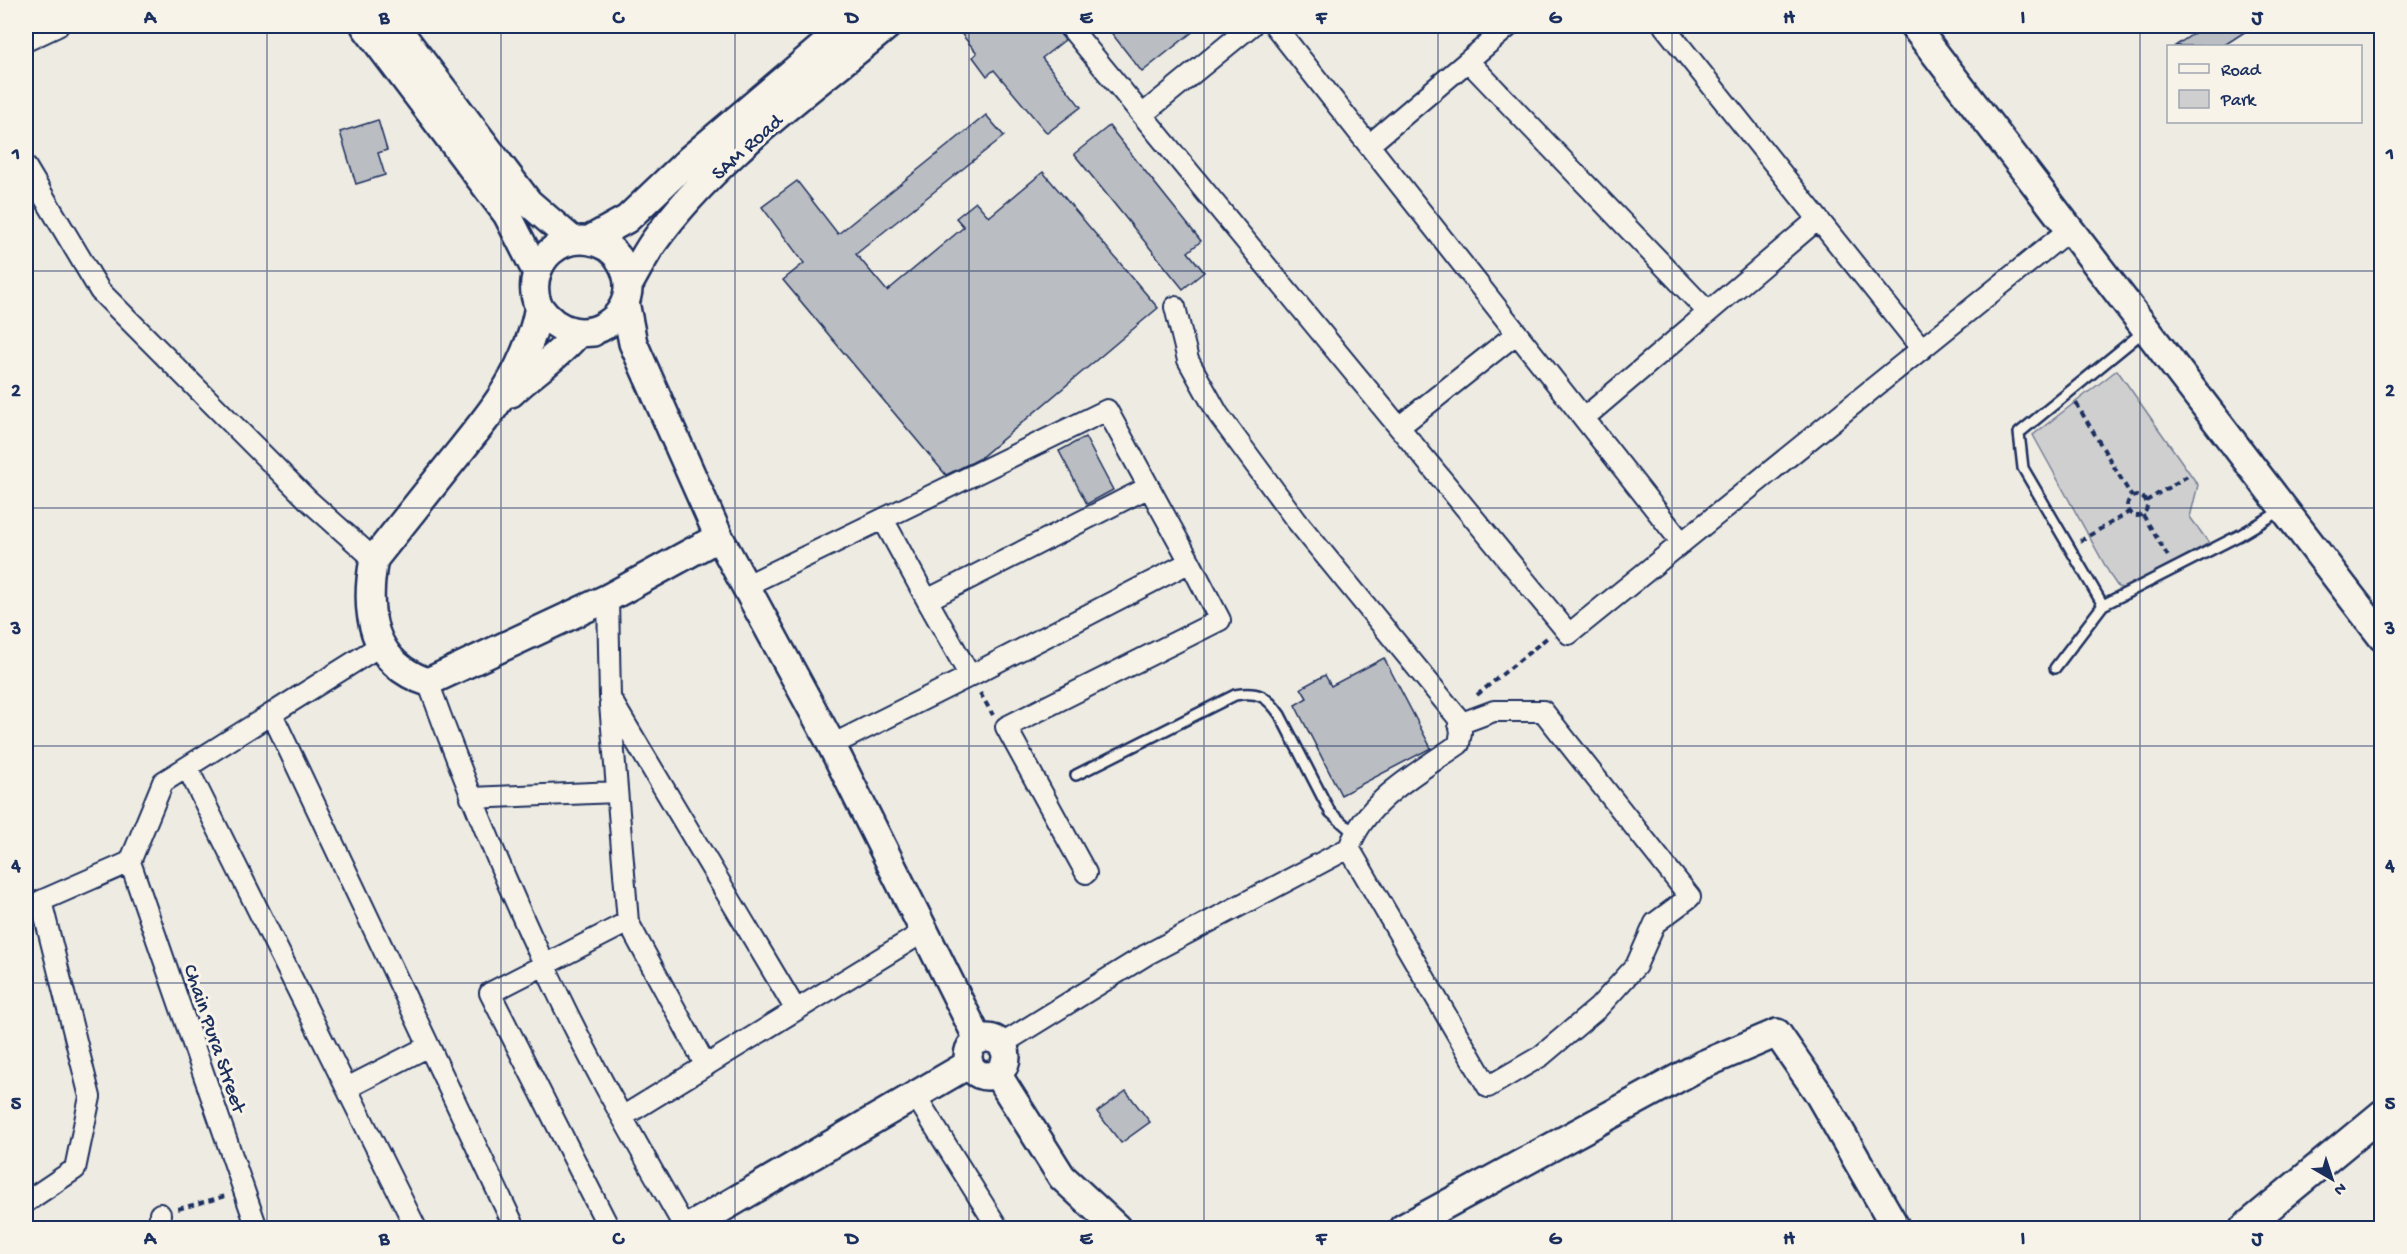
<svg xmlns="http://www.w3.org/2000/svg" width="2407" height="1254" font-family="'Gochi Hand',sans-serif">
<rect width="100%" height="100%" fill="#eeebe2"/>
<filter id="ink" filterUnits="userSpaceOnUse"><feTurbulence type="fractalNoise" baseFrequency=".0167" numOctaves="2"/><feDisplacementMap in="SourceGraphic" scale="12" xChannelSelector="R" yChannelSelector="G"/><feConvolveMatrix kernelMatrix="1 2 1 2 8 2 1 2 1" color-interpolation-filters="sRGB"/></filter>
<g filter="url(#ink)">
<path fill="#cfcfcf" stroke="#757f96" stroke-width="1.5" d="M2117 370 2198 485 2190 517 2209 543 2127 589 2118 587 2112 578 2033 435Z"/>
<path fill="#babdc2" stroke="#1b2f5e" stroke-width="1.5" d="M955 26H1053L1065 40 1042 58 1081 107 1047 133 994 70 987 76 973 57 977 53Z
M1106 26H1200L1142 72Z
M2205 26H2254L2223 46H2175Z
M986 115 1004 136 856 254 887 291 964 227 956 218 976 202 989 217 1043 172 1158 308 979 459 946 475 783 280 804 263 762 207 797 181 838 234Z
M378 120 387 150 378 153 385 175 356 184 340 132Z
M1109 126 1201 241 1188 252 1204 272 1183 289 1074 154Z
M1085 437 1113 490 1087 504 1059 451Z
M1384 658 1431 748 1341 795 1295 705 1307 698 1301 688 1325 675 1331 686Z
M1126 1091 1150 1122 1121 1143 1097 1112Z"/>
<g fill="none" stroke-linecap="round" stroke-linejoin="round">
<g stroke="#1b2f5e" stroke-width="14">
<path id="lane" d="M2103 605 2023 468 2019 433 2144 331
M2055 668 2103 605 2240 535 2282 510
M1076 775 1235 695C1258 691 1267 696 1280 715L1330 812 1354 833"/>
</g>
<g stroke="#1b2f5e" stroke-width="24">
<path id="street" d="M1069 26 1569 634 2070 229
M1275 26 1682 543
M1664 26 1922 349
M26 41 58 26
M1468 61 1708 312
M1142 115 1251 26
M1369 145 1509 26
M26 167 100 291 308 500 374 559
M1175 307 1188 360 1218 414 1296 520 1458 718 1461 732 1459 744C1419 772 1366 800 1349 848
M1584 418 1818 219
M1399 427 1517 333
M745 586 1107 410 1149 487 927 600 883 519
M608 598 610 698 796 1010
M927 600 970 676 1190 562 1149 487
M428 682C463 778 501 872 544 964 585 1055 636 1142 685 1228
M610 704 628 922 706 1066
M272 714 515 1228
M832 745 970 676
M187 767 416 1228
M471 798 617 792
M130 862 257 1228
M1086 873 1006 727 1220 620 1190 562
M26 910 41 901 130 862 163 782 381 645
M1002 1044 1146 955 1349 848 1488 1087 1541 1056 1598 1008 1636 966 1655 923 1690 897 1543 711H1494L1459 724
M347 1088 429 1046
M915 1095 998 1228
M622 1117 925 931
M26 1202 75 1169 90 1097 41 901
M159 1228 160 1214
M609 1228 490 993 628 922"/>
</g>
<g stroke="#1b2f5e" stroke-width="32">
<path id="secondary" d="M365 26 507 214 536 271
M395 26 528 202 572 240
M1914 26 2382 637
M589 240 627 219 690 159 847 26
M628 286C636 272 644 256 653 243 713 158 808 92 887 26
M625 302 633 343 719 537 829 740 978 1039
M539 307C579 364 651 312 621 262 607 237 571 233 550 252 539 262 533 279 535 293 535 299 539 304 538 311 535 329 527 349 519 366 502 401 477 430 453 460 427 493 400 526 374 559 364 612 371 664 428 682L608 598 719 537
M511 393C533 372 558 357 578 333L593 332
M968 1057a19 19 0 1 1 38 0a19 19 0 1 1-38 0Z
M997 1074 1062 1177 1117 1228
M688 1228 969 1064
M1403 1228 1702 1065 1777 1033 1817 1091 1896 1228
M2244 1228 2382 1114"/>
</g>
<path stroke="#1b2f5e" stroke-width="4" stroke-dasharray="6 4.5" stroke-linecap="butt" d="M2076 403 2132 497
M2127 506a10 10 0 1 1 20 0a10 10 0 1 1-20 0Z
M2146 501 2191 474
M2143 515 2169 558
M2080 541 2129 512
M980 693 993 715
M1477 695 1548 637
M178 1209 226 1196"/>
<use href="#lane" stroke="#f7f3e8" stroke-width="9"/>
<use href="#street" stroke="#f7f3e8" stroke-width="20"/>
<use href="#secondary" stroke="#f7f3e8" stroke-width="27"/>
</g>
</g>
<path fill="none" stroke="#1b2f5e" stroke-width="1.5" stroke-opacity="0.55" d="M267 26V1228M501 26V1228M735 26V1228M969 26V1228M1204 26V1228M1438 26V1228M1672 26V1228M1906 26V1228M2140 26V1228M26 271H2382M26 508H2382M26 746H2382M26 983H2382"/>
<g text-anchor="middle" stroke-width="6" stroke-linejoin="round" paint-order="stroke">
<g font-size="21" fill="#1b2f5e" stroke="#f7f3e8">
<text transform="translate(746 146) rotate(-42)" y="7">SAM Road</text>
<text transform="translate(216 1038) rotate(71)" y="7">Chain Pura Street</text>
</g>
</g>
<rect width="2407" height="1254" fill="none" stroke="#f7f3e8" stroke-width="66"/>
<rect x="2167" y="45" width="195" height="78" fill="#f7f3e8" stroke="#9fa5b1" stroke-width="1.5"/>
<rect x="2179" y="64" width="30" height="9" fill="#f7f3e8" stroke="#9fa5b1" stroke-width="1.5"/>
<text x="2221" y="75" font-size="18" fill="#1b2f5e">Road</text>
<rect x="2179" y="90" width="30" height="18" fill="#cfcfcf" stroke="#9fa5b1" stroke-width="1.5"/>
<text x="2221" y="105" font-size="18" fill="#1b2f5e">Park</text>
<g transform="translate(2332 1179) rotate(141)" stroke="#f7f3e8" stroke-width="4.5" paint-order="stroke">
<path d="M0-4.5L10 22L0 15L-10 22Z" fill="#1b2f5e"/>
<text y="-9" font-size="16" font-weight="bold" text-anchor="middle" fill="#1b2f5e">N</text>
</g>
<rect x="33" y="33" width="2341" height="1188" fill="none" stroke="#1b2f5e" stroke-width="2"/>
<g font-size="20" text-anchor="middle" font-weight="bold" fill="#1b2f5e">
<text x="150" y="23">A</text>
<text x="384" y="23">B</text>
<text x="618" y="23">C</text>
<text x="852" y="23">D</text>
<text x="1086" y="23">E</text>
<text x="1321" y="23">F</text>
<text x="1555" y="23">G</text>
<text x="1789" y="23">H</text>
<text x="2023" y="23">I</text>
<text x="2257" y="23">J</text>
<text x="16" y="159">1</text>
<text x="2390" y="159">1</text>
<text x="16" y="396">2</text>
<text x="2390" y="396">2</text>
<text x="16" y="634">3</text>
<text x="2390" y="634">3</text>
<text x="16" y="871">4</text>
<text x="2390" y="871">4</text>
<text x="16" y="1109">5</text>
<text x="2390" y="1109">5</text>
<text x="150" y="1244">A</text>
<text x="384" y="1244">B</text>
<text x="618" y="1244">C</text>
<text x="852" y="1244">D</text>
<text x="1086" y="1244">E</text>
<text x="1321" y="1244">F</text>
<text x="1555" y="1244">G</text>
<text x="1789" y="1244">H</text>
<text x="2023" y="1244">I</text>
<text x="2257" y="1244">J</text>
</g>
</svg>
